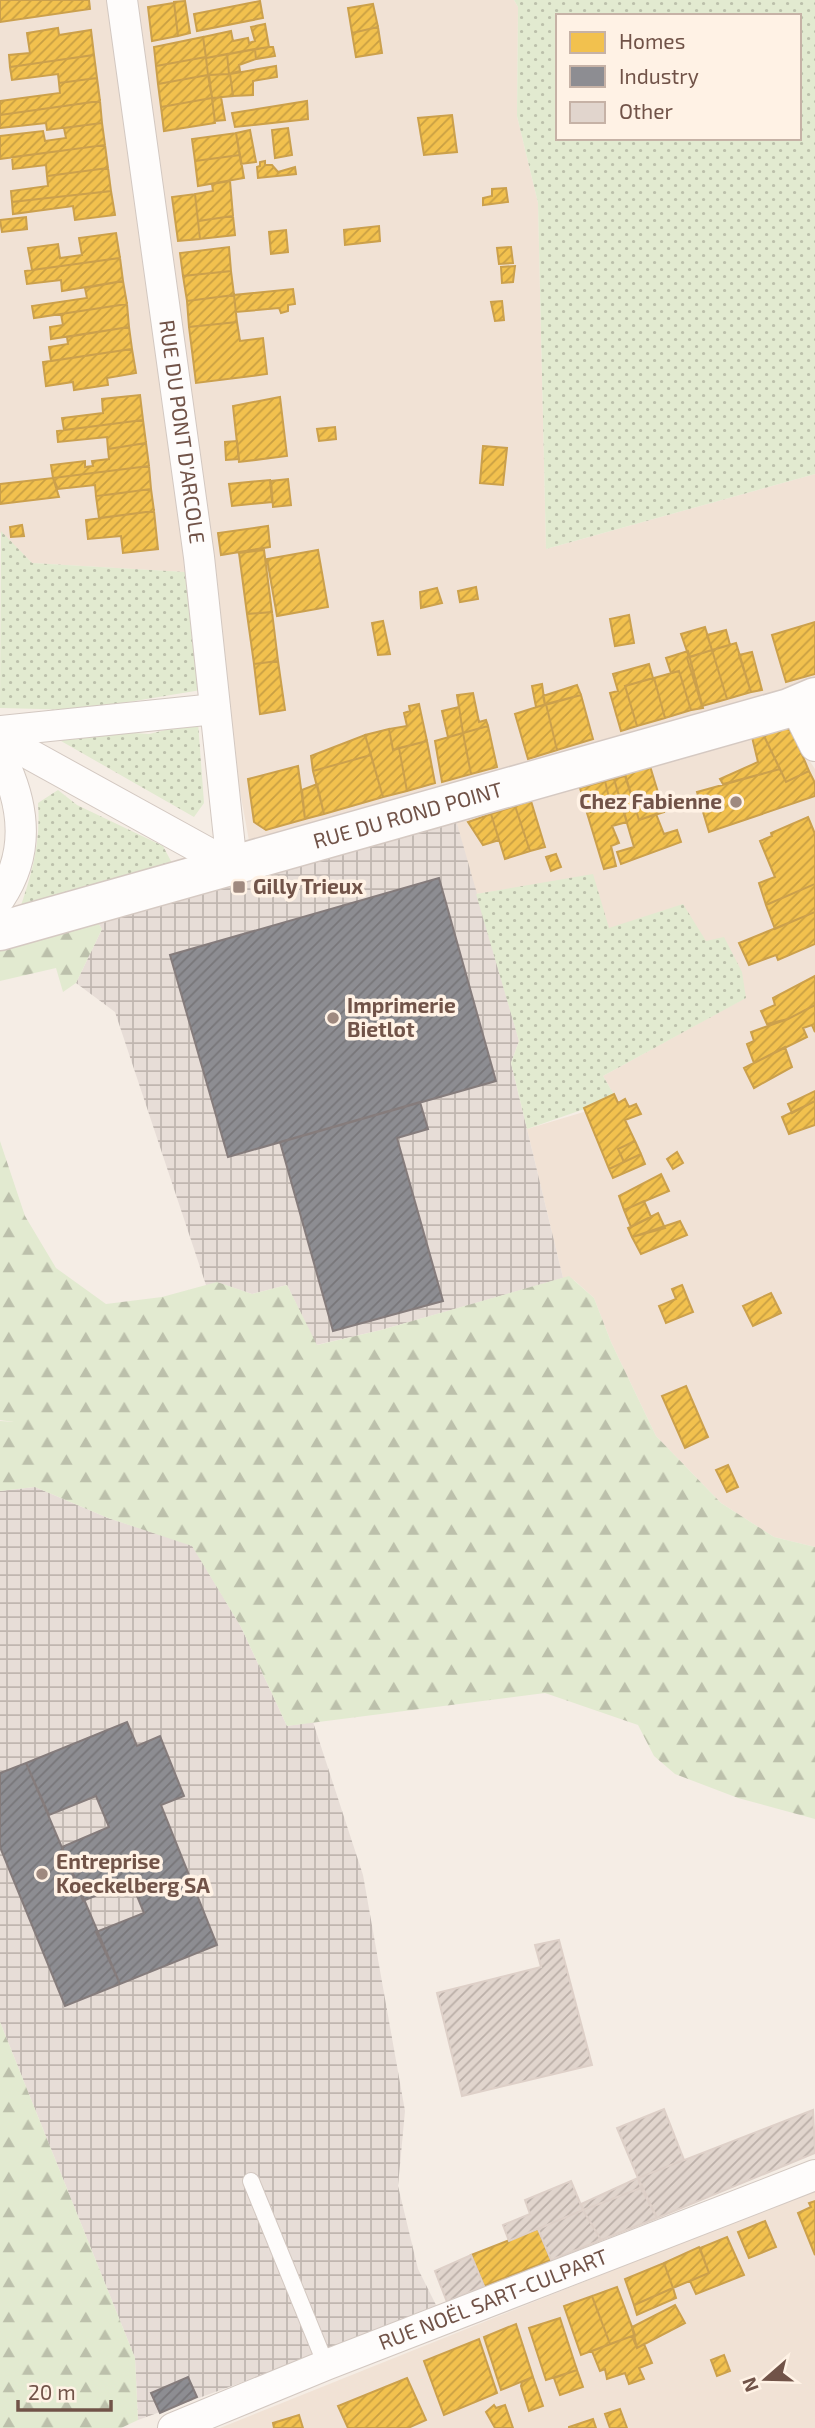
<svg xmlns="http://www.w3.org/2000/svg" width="815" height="2428" font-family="'Exo 2',sans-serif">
<defs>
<pattern id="industrial-grid" width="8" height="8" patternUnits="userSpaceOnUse" patternTransform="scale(1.75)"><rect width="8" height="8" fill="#e7ddd7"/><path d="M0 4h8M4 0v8" fill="none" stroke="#c0b6b0"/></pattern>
<pattern id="grass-dots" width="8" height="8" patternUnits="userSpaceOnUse" patternTransform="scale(1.75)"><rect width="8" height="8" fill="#e2ead0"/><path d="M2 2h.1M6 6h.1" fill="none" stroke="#bcc0ab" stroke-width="1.8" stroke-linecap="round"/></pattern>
<pattern id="forest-firs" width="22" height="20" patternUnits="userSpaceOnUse" patternTransform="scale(1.75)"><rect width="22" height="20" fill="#e2ead0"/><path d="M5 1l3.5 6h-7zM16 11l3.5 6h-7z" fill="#bcc0ab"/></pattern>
<pattern id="homes-hatch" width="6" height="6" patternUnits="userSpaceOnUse" patternTransform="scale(1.75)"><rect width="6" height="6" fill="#f2c14e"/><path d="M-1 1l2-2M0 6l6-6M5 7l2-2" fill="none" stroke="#c89f43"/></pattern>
<pattern id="industry-hatch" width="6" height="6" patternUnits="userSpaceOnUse" patternTransform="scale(1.75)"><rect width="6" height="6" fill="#8d8d92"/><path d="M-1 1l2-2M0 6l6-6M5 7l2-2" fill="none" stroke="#787679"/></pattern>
<pattern id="building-hatch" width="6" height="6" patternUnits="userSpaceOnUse" patternTransform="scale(1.75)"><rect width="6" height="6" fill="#e1d5cd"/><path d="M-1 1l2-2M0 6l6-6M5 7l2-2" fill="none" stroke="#bbafa8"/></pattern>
</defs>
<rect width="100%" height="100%" fill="#f5ede5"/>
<path fill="#f1e2d5" d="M0 0H514L518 7 517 116 538 203 546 549 815 474V688L250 846 200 573 32 563 1 532 0 534Z
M777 711 815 769V1547L774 1537 721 1503 656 1436 611 1342 594 1298 574 1280 563 1278 527 1129 587 1111 616 1098 603 1076 745 998 706 941 609 929 508 889 476 894 454 813Z
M815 2189V2428H220Z"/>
<path fill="url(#industrial-grid)" d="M454 813 519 1041 511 1063 563 1278 381 1330 316 1345 287 1285 252 1294 222 1284 206 1285 115 1012 76 983 102 929 94 917Z
M35 1487 108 1518 192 1545 241 1627 287 1726 313 1722 363 1875 405 2111 398 2186 418 2269 439 2311 138 2420 135 2358 0 2022V1491Z"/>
<path fill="url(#grass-dots)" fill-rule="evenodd" d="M514 0H815V474L546 549 538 203 517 116 518 7ZM558 16H799V138H558Z
M1 531 32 563 185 572 201 690 80 710 0 708Z
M198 722 204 803 194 817 61 741 93 730 149 734Z
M58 790 77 805 163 846 172 863 19 911C32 874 41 842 38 803Z
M593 874 609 928 683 904 706 941 724 937 742 972 746 998 603 1076 616 1098 527 1129 511 1063 519 1041 476 894Z"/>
<path fill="url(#forest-firs)" d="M94 917 102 929 76 983 63 992 56 968 0 981V943Z
M0 1141 25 1216 56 1268 106 1304 162 1297 217 1282 252 1294 287 1285 317 1345 381 1330 569 1276 594 1298 611 1342 656 1436 721 1503 774 1537 815 1547V1819L738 1798 675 1774 654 1756 638 1725 545 1693 287 1726 241 1627 192 1546 108 1518 35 1487 0 1491V1421L14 1422 0 1420Z
M0 2022 135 2358 138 2420 121 2428H0Z"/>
<path fill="url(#homes-hatch)" stroke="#cba04c" stroke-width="2" d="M0 0H89L90 9 0 22Z
M185 1 190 33 178 36 174 2Z
M260 1 263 18 197 31 194 14Z
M174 3 178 36 152 41 148 7Z
M373 4 378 27 352 33 348 8Z
M265 24 269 47 206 58 203 37 231 31 233 41 248 38 249 43 255 41 251 27Z
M378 27 382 53 356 57 352 33Z
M58 28 59 35 91 30 94 55 10 67 9 55 30 53 27 33Z
M203 37 206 57 156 66 154 47Z
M269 47H273L275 56 256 59 255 49Z
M255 49 256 59 239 65 240 71 229 74 227 54Z
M227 54 229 74 208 75 206 58Z
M94 55 97 78 59 83 58 74 12 80 10 67Z
M206 57 208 75 158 84 156 66Z
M276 66 277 77 253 81V95L233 96 230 74Z
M230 74 233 96 212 98 209 75Z
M208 75 212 98 161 107 158 84Z
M97 78 100 101 0 115V101L60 93 59 83Z
M221 97 225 120 215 121 212 99Z
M212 98 215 123 164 131 161 107Z
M100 101 102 123 47 130 46 123 0 128V115Z
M307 101 308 119 235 127 232 113Z
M452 115 457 152 424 155 418 118Z
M102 123 105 145 0 159V136L43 131 45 141 66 138 64 128Z
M288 128 292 155 275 158 272 130Z
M250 130 256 162 241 164 236 133Z
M236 133 240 155 195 161 192 139Z
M105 145 108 168 47 176 46 165 13 169 12 157Z
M240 155 244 178 198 186 195 161Z
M265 161V165H272L278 172 295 167 296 174 258 178 257 167 260 166V162Z
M108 168 111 191 12 202 11 191 48 186 47 176Z
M230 181 233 216 198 221 195 194 213 191 212 184Z
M506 188 508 202 483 205V198L492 196V189Z
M111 191 115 215 75 220 73 206 13 214 12 202Z
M195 194 200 239 178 241 172 197Z
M233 216 235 235 200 239 198 221Z
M26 217 27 229 2 232 0 220Z
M379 226 380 241 345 245 344 230Z
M286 230 288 252 271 254 269 232Z
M116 233 120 258 32 270 28 248 58 244 60 258 82 255 79 238Z
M229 247 231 271 183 276 180 253Z
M511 247 513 263 499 264 497 248Z
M120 258 123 281 62 291 61 280 27 284 25 271Z
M515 266 513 282 502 283 501 267Z
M231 271 234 295 187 301 183 276Z
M123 281 127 304 34 318 32 306 87 298 85 288Z
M293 289 295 304 288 305V311L281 313 279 308 236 312 234 295Z
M234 295 237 322 189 327 187 301Z
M502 301 504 320 495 321 491 302Z
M127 304 129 327 51 339 50 327 63 325 61 314Z
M237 322 240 341 263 338 267 374 196 383 189 327Z
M129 327 132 349 51 361 49 347 68 344 67 337Z
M132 349 136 373 107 378 108 385 74 390 73 382 46 386 43 362Z
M140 395 143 420 64 430 62 418 103 413 102 399Z
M280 397 287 456 239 462 233 406Z
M143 420 146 443 108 449 107 437 58 442 57 431Z
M335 427 336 439 319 441 317 429Z
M237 441 239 459 226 460 225 442Z
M146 443 149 466 53 478 51 465 85 461V467L93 466 92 461 109 459 108 449Z
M483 446 507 448 503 485 480 483Z
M149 466 151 489 114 494 96 496 95 485 58 489 53 478Z
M53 478 59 497 0 504V484Z
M288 479 291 505 273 507 271 481Z
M270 480 272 502 232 506 229 484Z
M151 489 154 511 99 518 96 496Z
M154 511 158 549 123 553 121 536 88 539 86 520Z
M22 525 24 536 11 537 10 527Z
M268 526 270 547 221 555 218 533Z
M264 550 272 612 247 614 239 553Z
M318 550 328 607 277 616 267 559Z
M476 587 478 599 460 602 458 591Z
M437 588 442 603 421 608 420 592Z
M272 612 278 661 254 664 247 614Z
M629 615 634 643 615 646 610 619Z
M383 621 390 654 378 655 372 623Z
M815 622V674L786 682 772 635Z
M705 627 712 650 689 657 681 634Z
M726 630 730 645 712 650 707 635Z
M736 643 751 692 727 699 712 650Z
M712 650 727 699 702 706 687 658Z
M688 651 703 708 691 710 679 671 671 673 666 658Z
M752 652 762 690 751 692 739 655Z
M278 661 285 710 260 714 254 664Z
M649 664 653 678 625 686 637 726 621 731 610 693 618 691 613 674Z
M679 671 691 710 665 718 654 678Z
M654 678 665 718 637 726 625 686Z
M542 684 545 705 536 707 532 686Z
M577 685 581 695 545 705 543 696Z
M473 693 479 722 486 720 488 726 463 733 457 695Z
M581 695 593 739 557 750 546 704Z
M419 704 427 741 393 750 389 729 407 726 404 713 410 711 409 706Z
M546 704 557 750 528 759 515 714Z
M459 707 463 733 448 737 442 711Z
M488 726 497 767 471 774 463 733Z
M784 728 792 731 809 771 786 782 763 734Z
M389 729 393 750 399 748 407 791 383 797 365 735Z
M463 733 471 774 442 782 435 741Z
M763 734 780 769 723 784 720 779 758 762 752 737Z
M365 735 371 755 313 771 311 756Z
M427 741 435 783 407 791 399 748Z
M371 755 383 797 324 814 313 771Z
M298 766 305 819 266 830 254 822 248 779Z
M650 766 664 812 639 820 625 774Z
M780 769 786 782 809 771 815 783V796L709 832 697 792Z
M625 776 639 820 656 814 664 834 677 830 681 842 621 864 617 852 634 847 614 779Z
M614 779 627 822 612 826 619 843 611 846 616 866 604 869 587 813 611 806 605 781Z
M605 781 611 806 587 813 580 788Z
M317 784 324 814 305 819 302 790Z
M531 801 545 847 530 851 515 806Z
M515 806 530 851 505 859 491 814Z
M491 814 499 840 483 845 468 822Z
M808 817 815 834V884L766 905 759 883 775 877 760 841 772 836 771 833Z
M556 854 561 867 551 871 546 857Z
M815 884V912L775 929 766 905Z
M815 912V944L778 960 776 955 749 965 739 943Z
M815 976V1005L788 1019 767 1024 761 1011 775 1005 773 998Z
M815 1005V1032L812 1025 803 1028 807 1037 754 1063 747 1044 754 1041 751 1032 788 1019Z
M785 1047 792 1067 754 1088 744 1068Z
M815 1091V1101L792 1113 788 1104Z
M614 1094 618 1103 625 1099 629 1107 636 1104 641 1114 625 1120 635 1141 618 1149 624 1162 609 1169 584 1108Z
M815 1101V1125L789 1134 782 1117Z
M635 1141 641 1154 624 1162 618 1149Z
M677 1152 683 1163 673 1169 667 1159Z
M641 1154 645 1164 613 1178 609 1169Z
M661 1174 669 1191 624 1210 619 1196Z
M644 1201 651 1217 631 1227 624 1210Z
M658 1213 665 1228 632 1237 628 1228Z
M680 1221 687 1235 641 1254 632 1237Z
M682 1285 693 1312 666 1323 659 1306 676 1299 672 1289Z
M771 1293 781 1313 753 1326 743 1306Z
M686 1386 708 1437 685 1448 662 1396Z
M728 1465 738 1487 727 1492 716 1470Z
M815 2201V2255L798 2213 811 2207 809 2203Z
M765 2221 776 2247 749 2258 738 2232Z
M538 2229 551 2260 484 2286 471 2255Z
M727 2237 744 2275 696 2294 690 2281 709 2273 700 2248Z
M699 2247 709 2273 673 2288 664 2263Z
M664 2263 673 2288 634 2305 625 2279Z
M617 2287 635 2335 610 2344 592 2296Z
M673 2288 676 2298 637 2315 634 2305Z
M592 2296 610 2344 581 2355 564 2306Z
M675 2305 685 2323 637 2348 632 2327Z
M560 2318 577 2370 546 2380 529 2328Z
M516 2324 533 2377 501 2390 484 2337Z
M632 2336 637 2348 644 2344 652 2363 639 2368 644 2379 629 2384 625 2373 607 2379 605 2369 600 2371 592 2351Z
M479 2339 497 2393 444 2415 424 2361Z
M724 2355 730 2371 717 2376 711 2360Z
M577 2370 583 2387 560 2395 554 2378Z
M533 2377 543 2406 529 2411 521 2386 522 2382Z
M407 2378 426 2420 408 2428H348L338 2406Z
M494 2405 496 2408 505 2405 513 2428H495L486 2412Z
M620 2409 627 2428H610L605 2414Z
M299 2415 303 2428H274L273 2423Z
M593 2419 596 2428H569V2427Z"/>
<path fill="url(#industry-hatch)" stroke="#857c7c" stroke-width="2" d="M439 878 496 1081 228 1157 170 955Z
M420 1102 428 1129 397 1138 443 1301 333 1331 280 1142Z
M127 1722 137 1746 160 1736 184 1796 161 1805 217 1945 120 1984 96 1932 144 1913 131 1881 83 1901 62 1847 109 1827 96 1796 49 1815 26 1763Z
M26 1763 120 1984 65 2006 0 1847V1773Z
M188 2377 197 2397 160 2413 151 2393Z"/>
<path fill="url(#building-hatch)" stroke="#ded0c8" stroke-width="2" d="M559 1940 592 2065 462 2096 437 1993 541 1967 535 1945Z
M664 2109 684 2160 638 2178 617 2128Z
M813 2110 815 2153 657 2218 638 2178Z
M638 2178 641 2188 583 2210 581 2204Z
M571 2181 583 2210 509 2241 503 2225 530 2214 525 2200Z
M641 2188 657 2218 601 2240 583 2210Z
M583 2210 601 2240 551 2260 538 2229Z
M471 2255 484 2286 447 2302 435 2271Z"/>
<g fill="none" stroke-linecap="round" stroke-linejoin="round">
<g stroke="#d3c8c1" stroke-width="18">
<path id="lane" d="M251 2181 326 2365"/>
</g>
<g stroke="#d3c8c1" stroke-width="32">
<g id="street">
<path id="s1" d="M122 0 199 557 232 866"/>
<path d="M795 706 815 746"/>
<path d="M0 731 215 709"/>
<path d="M0 738 232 866"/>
<path d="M0 755C24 802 31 852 0 898"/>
<path id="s2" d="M173 2428 326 2365 815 2175"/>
</g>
</g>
<g stroke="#d5c9c2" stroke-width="41">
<g id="secondary">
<path id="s3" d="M0 931 789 708 815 697"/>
</g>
</g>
<use href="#lane" stroke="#fefcfb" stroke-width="16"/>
<use href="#street" stroke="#fefcfb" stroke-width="30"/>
<use href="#secondary" stroke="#fefcfb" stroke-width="38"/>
</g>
<g fill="#9f897f" stroke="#fff2e5" stroke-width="2.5">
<circle cx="736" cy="802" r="7"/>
<rect x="232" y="880" width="14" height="14" rx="3.5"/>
<circle cx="333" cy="1018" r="7"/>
<circle cx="42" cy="1874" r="7"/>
</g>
<g text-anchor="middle" stroke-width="7" stroke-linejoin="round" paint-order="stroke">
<g font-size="21" fill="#715348" stroke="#fff2e5">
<text dy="7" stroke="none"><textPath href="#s1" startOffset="436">RUE DU PONT D'ARCOLE</textPath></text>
<text dy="7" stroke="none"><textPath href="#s3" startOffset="424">RUE DU ROND POINT</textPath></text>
<text dy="7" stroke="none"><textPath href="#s2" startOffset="345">RUE NOËL SART-CULPART</textPath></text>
</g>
<g font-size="21" font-weight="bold" fill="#715348" stroke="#fff2e5" text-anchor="start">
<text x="722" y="809" text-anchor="end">Chez Fabienne</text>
<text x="253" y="894">Gilly Trieux</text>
<text x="347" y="1013">Imprimerie<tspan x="347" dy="24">Bietlot</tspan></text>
<text x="56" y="1869">Entreprise<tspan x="56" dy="24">Koeckelberg SA</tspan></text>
</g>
</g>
<rect x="556" y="14" width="245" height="126" fill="#fff2e5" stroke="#c6b2a6" stroke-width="2"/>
<rect x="570" y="32" width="35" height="21" fill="#f2c14e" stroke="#c6b2a6" stroke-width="2"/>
<text x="619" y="49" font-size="21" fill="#715348">Homes</text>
<rect x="570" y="66" width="35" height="21" fill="#8d8d92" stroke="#c6b2a6" stroke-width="2"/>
<text x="619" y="84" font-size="21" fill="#715348">Industry</text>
<rect x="570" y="102" width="35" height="21" fill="#e1d5cd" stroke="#c6b2a6" stroke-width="2"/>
<text x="619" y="119" font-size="21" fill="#715348">Other</text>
<g transform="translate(766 2379) rotate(250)" stroke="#fff2e5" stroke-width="5" paint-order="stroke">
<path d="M0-5L12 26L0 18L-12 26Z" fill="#715348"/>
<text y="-10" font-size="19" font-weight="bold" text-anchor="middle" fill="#715348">N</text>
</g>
<path d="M18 2400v10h93v-10" fill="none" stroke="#715348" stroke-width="3.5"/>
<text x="28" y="2400" font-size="21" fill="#715348" stroke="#fff2e5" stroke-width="5" paint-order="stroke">20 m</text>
</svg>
